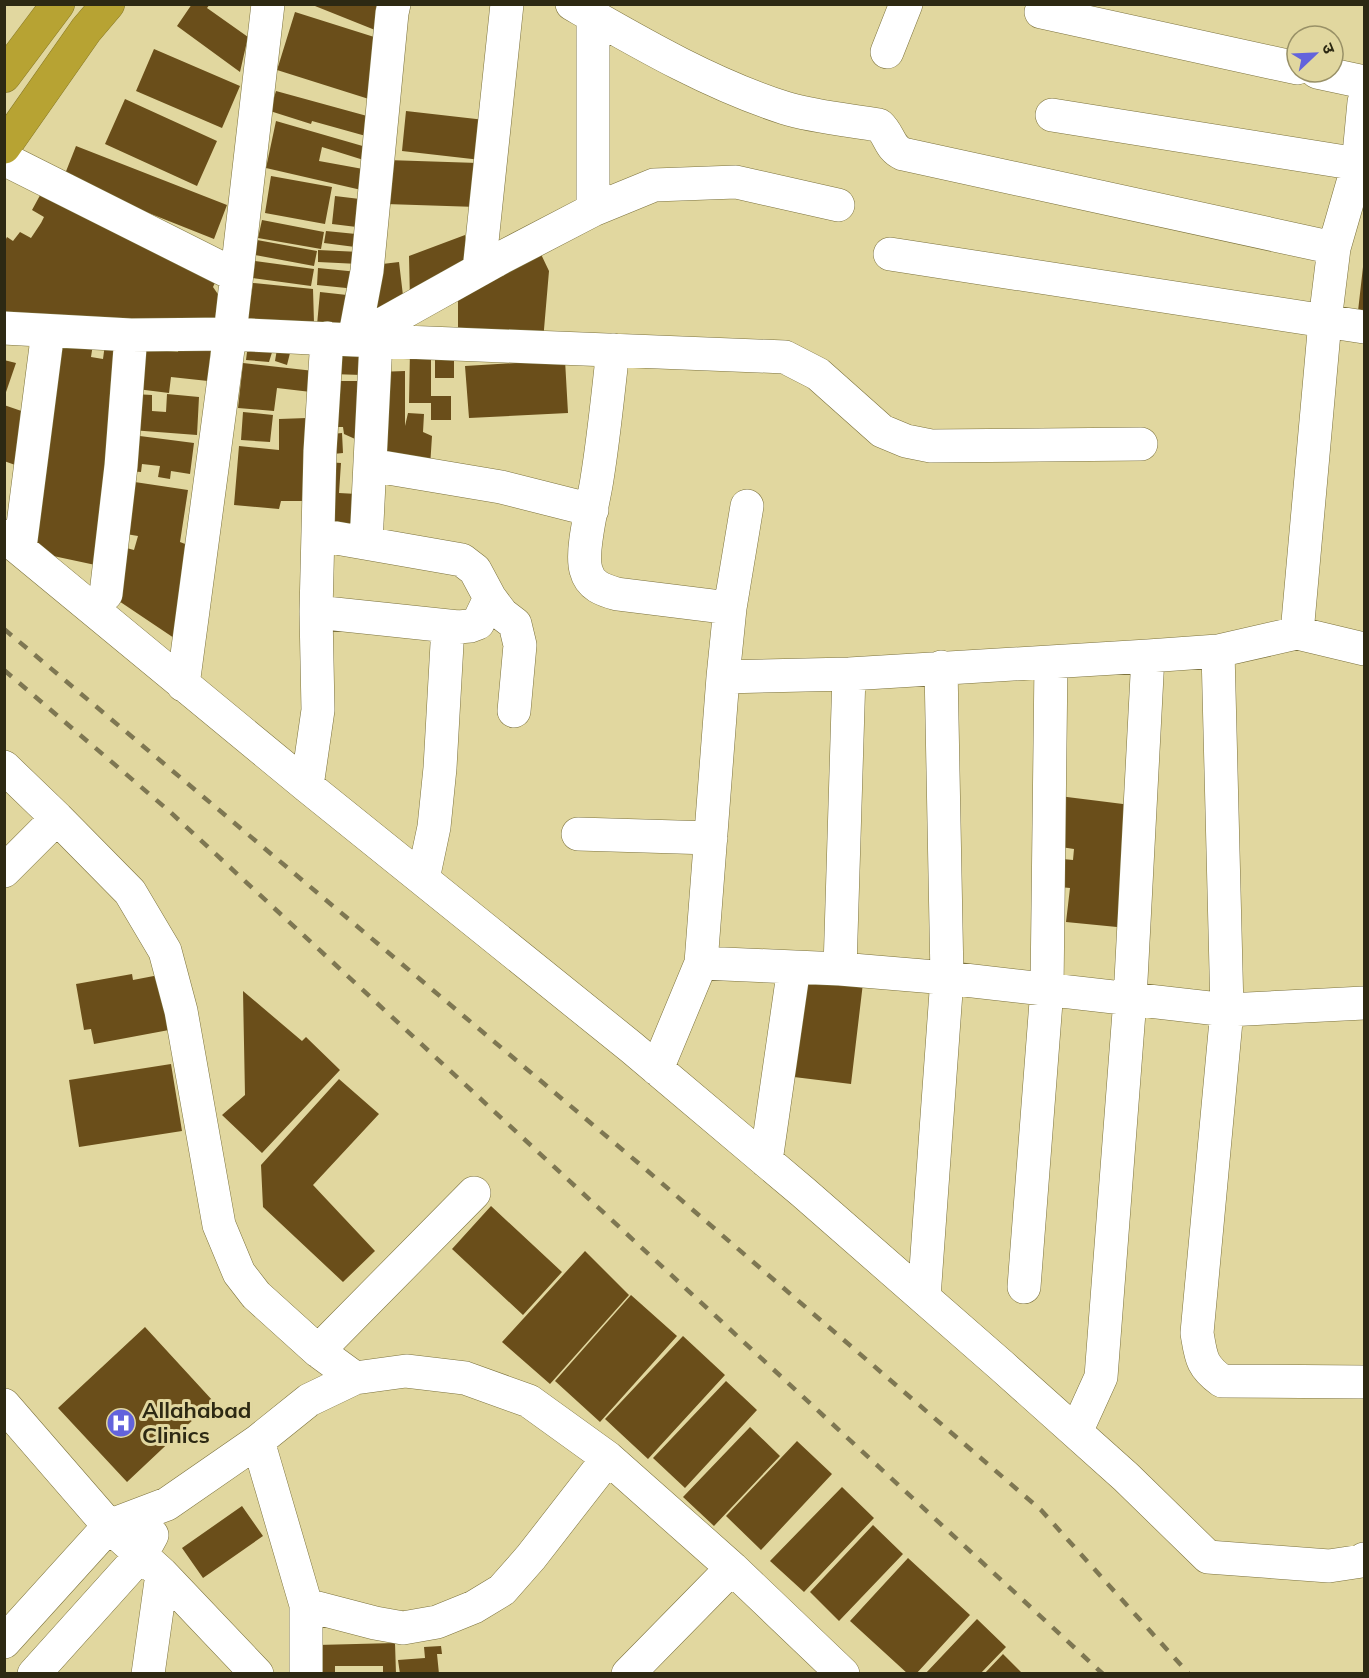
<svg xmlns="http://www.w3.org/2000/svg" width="1369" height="1678" font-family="Mulish,'Noto Sans Devanagari',sans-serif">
<rect width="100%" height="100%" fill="#e1d79f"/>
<path fill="#6a4e1a" d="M192 4H210L207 8 248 37 240 72 177 26Z
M310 4H390L380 32Z
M295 12 390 42 372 100 277 70Z
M154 49 240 86 222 128 136 91Z
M276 91 378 119 373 138 312 121 311 124 270 111Z
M125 99 217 141 197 186 105 144Z
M406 111 485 120 481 160 402 151Z
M276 121 373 149 370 162 322 147 319 161 374 171 370 192 266 168Z
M76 146 227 205 214 239 63 179Z
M387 160 478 163 477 207 386 204Z
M271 176 332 187 325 224 265 213Z
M44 188 221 270 213 287 224 303 215 333 4 323V243L7 237 13 241 20 232 31 238 41 223 44 217 32 210Z
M335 196 368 200 365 228 332 224Z
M262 220 324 232 321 249 258 238Z
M326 231 366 235 363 248 324 243Z
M465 235 468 269 410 301 409 256Z
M257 240 317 251 314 266 255 255Z
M318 250 360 252 359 264 318 262Z
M539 250 549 271 543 341 458 333V291L479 277 504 276 505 266Z
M255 261 314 269 311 286 253 278Z
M399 262 404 304 364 326 374 265Z
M1363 267H1364V321L1357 320Z
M318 268 358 272 356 289 317 285Z
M253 283 313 289 314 323 247 322Z
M320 292 356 296 353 329 317 325Z
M134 338 167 351 178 352 180 342 211 346 208 381 171 377 169 393 129 388Z
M64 339 93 344 91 357 103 359 105 344 127 347 100 566 30 551Z
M248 344 274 346 269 362 246 360Z
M277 349H291L287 365 275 361Z
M410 350H431V396H451V420H431V403H409Z
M331 352H363L362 375 331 374Z
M435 354H454V378H435Z
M4 360 16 363 5 395H4Z
M565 360 568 413 469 418 465 366Z
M243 363 314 371 311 392 277 388 274 411 238 408Z
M405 371V426L408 413 424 414 423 432 432 436 430 467 373 461 377 372Z
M326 381H362L364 443 344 434 343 427H328Z
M134 394 152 395V411L166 412 167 394 199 397 197 435 131 430Z
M4 405 36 416 18 466 4 461Z
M243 412 273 415 270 442 241 440Z
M307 418 308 501H281L279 509 234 505 239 446 279 450V419Z
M342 433 343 453 323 455 322 435Z
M132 435 194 443 190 474 171 471 170 479 158 477 160 466 142 464 141 472 128 471Z
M326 462 341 463 339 493 357 494 354 527 321 532Z
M128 481 188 490 180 542 193 547 174 638 107 593 119 546 134 550 138 536 120 533Z
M1059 796 1131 805 1117 927 1066 922 1070 888 1049 886 1052 858 1073 860 1074 849 1054 846Z
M132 974 133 980 159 975 169 1030 94 1044 91 1029 84 1030 76 984Z
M806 976 863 983 851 1084 794 1077Z
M243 991 302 1041 306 1037 340 1070 262 1153 222 1115 245 1095Z
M171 1064 182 1131 79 1147 69 1080Z
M339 1079 379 1114 313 1185 375 1251 343 1282 263 1207 261 1165Z
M491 1206 562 1272 523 1315 452 1249Z
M585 1251 629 1295 550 1384 502 1342Z
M631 1295 677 1336 600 1422 555 1381Z
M145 1327 213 1401 127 1482 58 1408Z
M683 1336 725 1375 648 1459 605 1419Z
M726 1381 757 1410 685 1488 653 1458Z
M750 1427 780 1456 714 1526 683 1497Z
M797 1441 832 1474 761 1550 726 1516Z
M842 1487 874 1518 804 1592 770 1561Z
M242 1506 263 1536 203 1578 182 1548Z
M873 1525 903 1554 839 1621 810 1592Z
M908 1558 970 1615 916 1674H908L850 1621Z
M977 1619 1006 1647 980 1674H925Z
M395 1643 396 1674H383V1666H335V1674H317V1645Z
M441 1646 442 1654H437L439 1674H400L398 1660 425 1658 424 1647Z
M1003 1654 1023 1674H984Z"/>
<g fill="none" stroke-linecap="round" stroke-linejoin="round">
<g stroke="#7c723d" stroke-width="34">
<path id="minor" d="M394 4 392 13 367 271 354 340 785 357 818 374 882 431 906 441 931 446 1141 444
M572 4C640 43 710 84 785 108 814 117 849 120 879 125 890 135 889 148 903 154L1334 248
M1041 12 1297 68
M593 16V210
M887 52 906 4
M1317 72 1364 82
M1052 115 1364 165
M4 159 235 275
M890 254 1364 327
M479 270 507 4
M4 328 131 335 230 334 354 340 497 260 593 210 654 185 736 182 838 205
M613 350C608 393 604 436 597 479 594 501 580 550 586 570 590 586 603 590 617 594L730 608
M370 465 501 487 592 510
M319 535 462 560 475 570 490 598 502 614 515 624 520 645 514 711
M4 536 307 786 631 1047 803 1192 1002 1366 1126 1477 1208 1557 1329 1566 1362 1561 1364 1559
M366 543 376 341
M20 548 48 331
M106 594 121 466 131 335
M316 612 458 627 470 626 478 623 490 598
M1297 633 1325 321 1334 248 1358 165 1364 102
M1218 651 1227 1010 1197 1333C1201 1357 1201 1366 1222 1381L1364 1382
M723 677 730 608 747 506
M183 685 230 334 268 4
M4 767 57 818 130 892 165 951 181 1011 219 1225 239 1273 256 1295 318 1351 355 1378
M307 786 318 710 316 612 320 451 327 338
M578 834 711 838
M4 871 57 818
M423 879 434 827 440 768 448 626
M701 963 840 969 947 978 1227 1010 1364 1003
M840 969 849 674
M657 1069 701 963 723 677 849 674 1148 656 1218 651 1297 633 1364 649
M766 1161 794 967
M1024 1287 1047 989 1051 662
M924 1297 947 978 941 667
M318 1351 474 1193
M4 1405 109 1526 162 1574 257 1674
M1076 1432 1101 1377 1130 999 1148 656
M258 1441 306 1605 375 1623 403 1628 437 1622 474 1607 502 1590 531 1557 608 1458
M306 1605V1674
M4 1642 109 1526 167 1504 258 1441 309 1400 355 1378 406 1371 465 1378 529 1401 608 1458 732 1568 843 1674
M34 1674 141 1555 152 1535
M148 1674 162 1574
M628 1674 732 1568"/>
</g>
<g stroke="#877828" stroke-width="34">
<path id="highway" d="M4 76 58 4
M4 147 86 30 108 4"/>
</g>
<use href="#minor" stroke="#fff" stroke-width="33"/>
<use href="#highway" stroke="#b7a333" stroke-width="33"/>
<path stroke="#7e7752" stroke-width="4.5" stroke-dasharray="10 10" stroke-linecap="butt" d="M4 629 643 1167 1041 1510 1189 1674
M4 670 168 810 1103 1674"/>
</g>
<defs>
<g id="hospital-disc" transform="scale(1.5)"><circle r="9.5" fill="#6363dc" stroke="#e1d79f"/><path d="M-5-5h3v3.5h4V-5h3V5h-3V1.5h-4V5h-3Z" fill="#fff"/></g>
</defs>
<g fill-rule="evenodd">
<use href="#hospital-disc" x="121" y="1423"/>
</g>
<g text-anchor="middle" stroke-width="6" stroke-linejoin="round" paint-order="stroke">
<g font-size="22" font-weight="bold" fill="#2d2913" stroke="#e1d79f" text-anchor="start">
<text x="142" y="1418">Allahabad<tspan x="142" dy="25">Clinics</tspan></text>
</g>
</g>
<rect width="1369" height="1678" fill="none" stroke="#2d2913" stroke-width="12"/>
<g transform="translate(1315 54) rotate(67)"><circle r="28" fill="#e1d79f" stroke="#999167" stroke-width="1.5"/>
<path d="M0-4.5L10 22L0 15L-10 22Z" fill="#6363dc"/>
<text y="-9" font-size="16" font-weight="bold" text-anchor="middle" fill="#2d2913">उ</text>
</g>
</svg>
